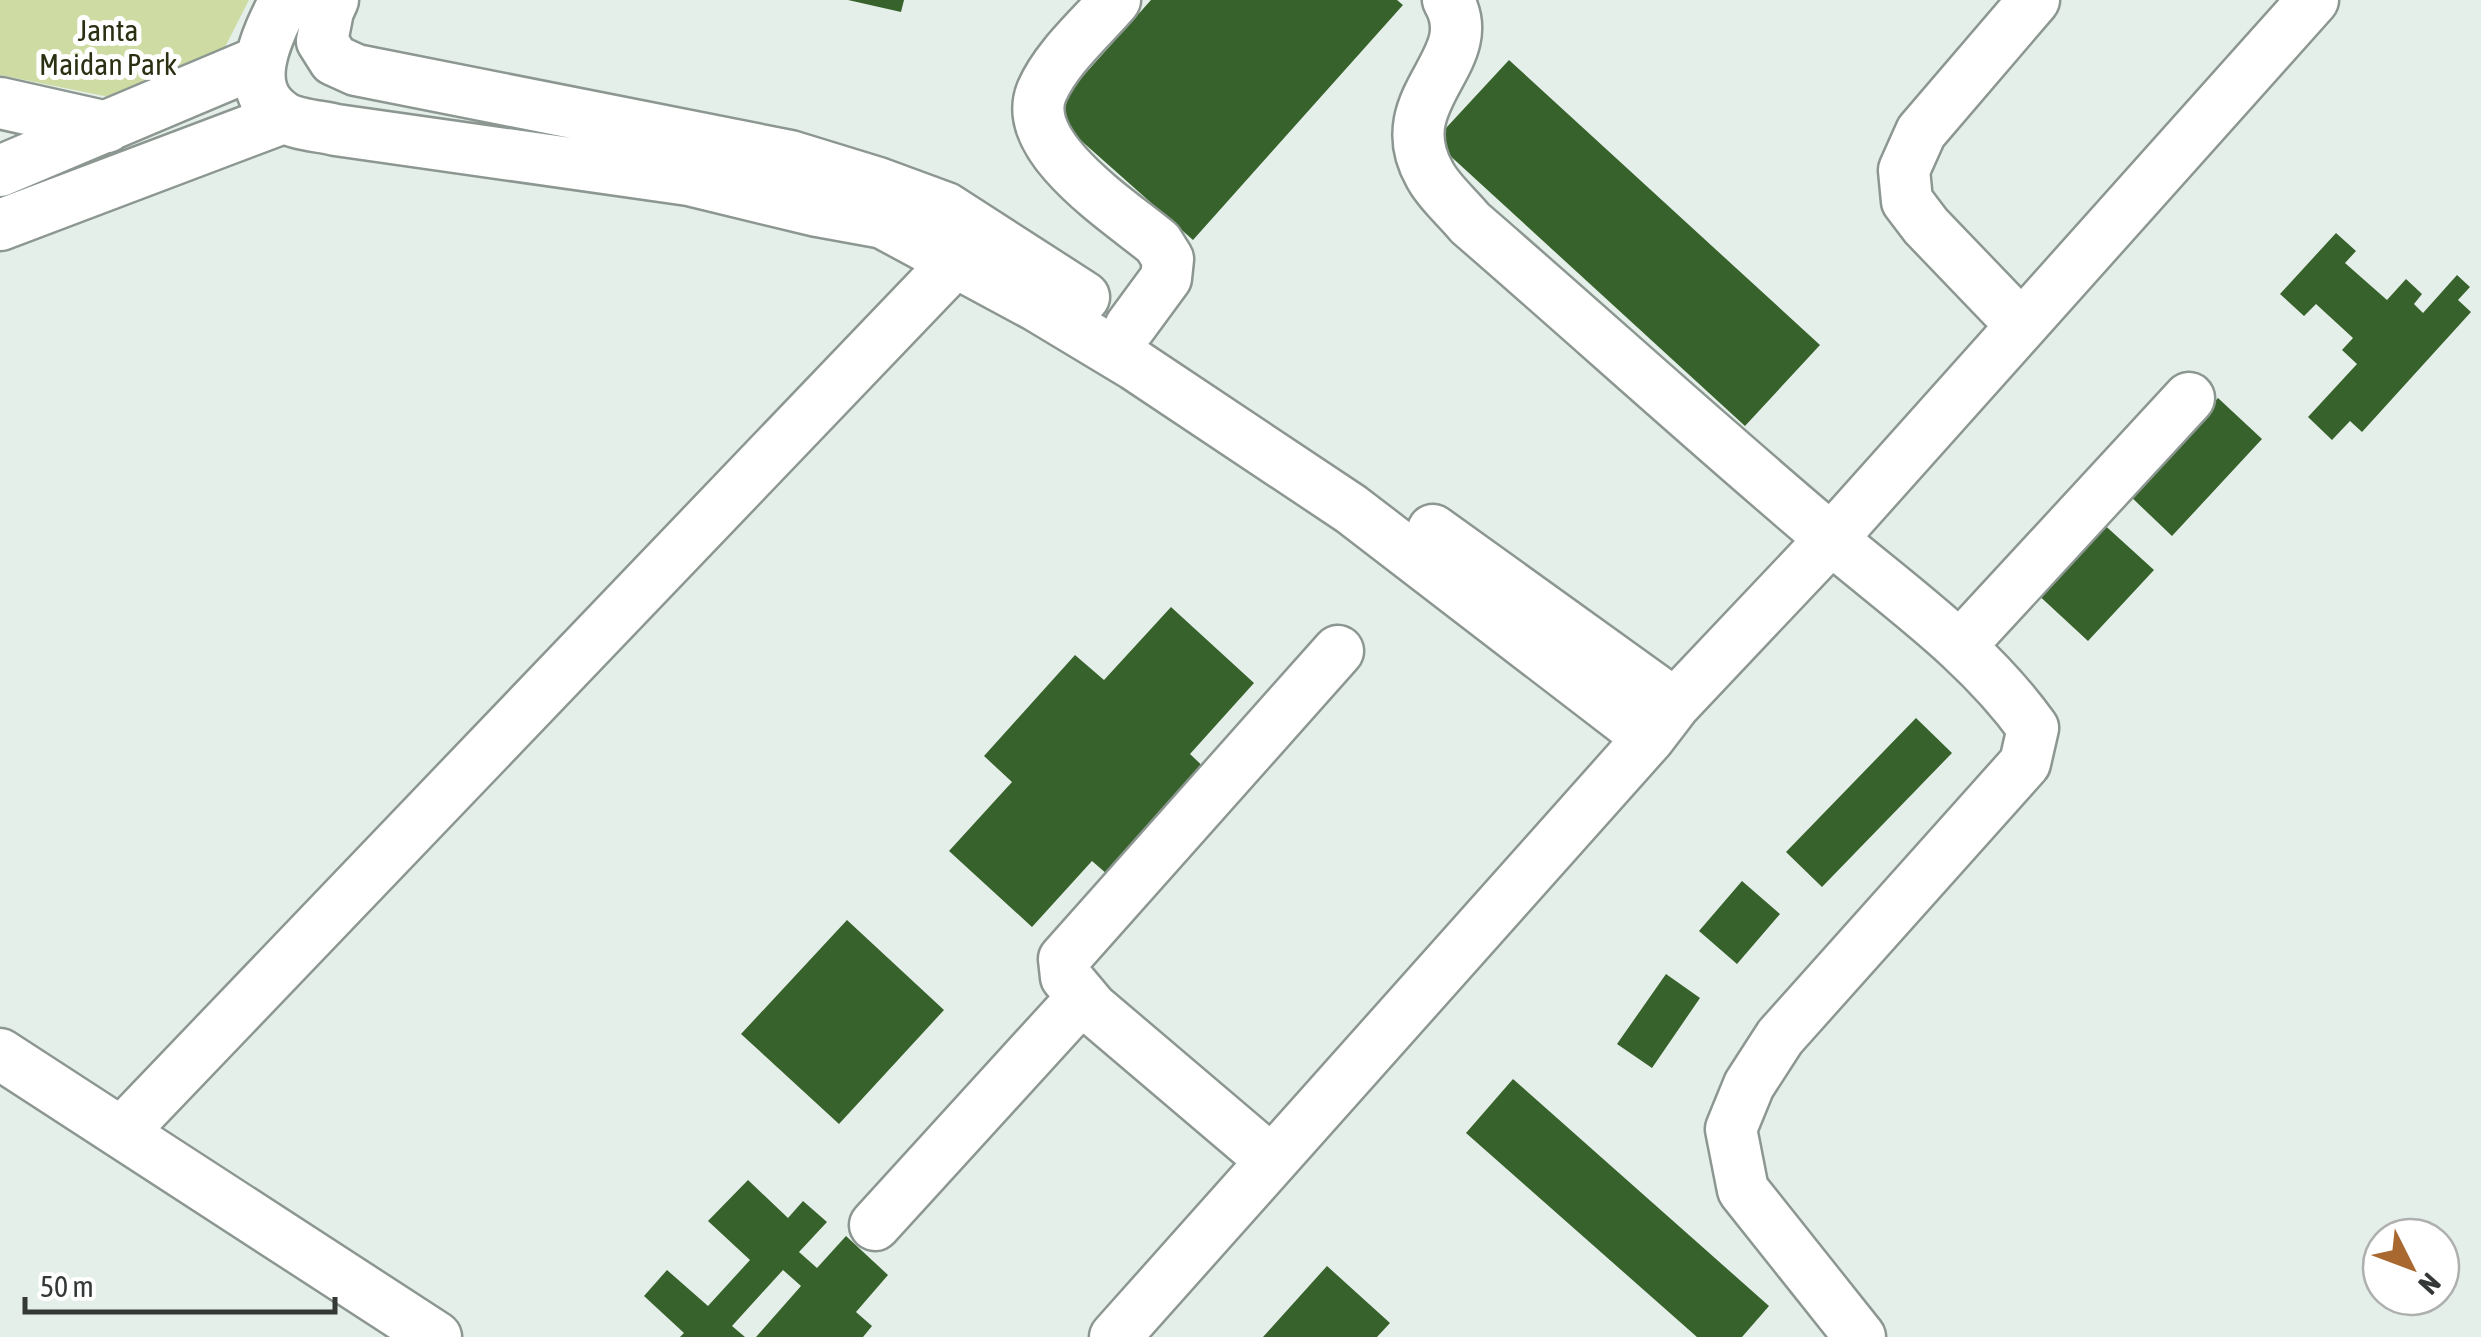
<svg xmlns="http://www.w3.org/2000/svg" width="2481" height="1337" font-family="'Asap Condensed',sans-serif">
<rect width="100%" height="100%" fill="#e5efe9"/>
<path fill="#cedca4" d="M0 0H249L225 47 114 98 0 75Z"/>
<path fill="#38622c" d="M848 0H904L901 12Z
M1151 0H1397L1403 5 1193 240 1050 113Z
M1509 60 1820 345 1745 426 1434 141Z
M2336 233 2356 251 2345 263 2387 300 2406 279 2422 294 2414 304 2423 313 2457 275 2470 287 2458 300 2471 312 2362 432 2350 421 2332 440 2308 417 2357 364 2342 350 2353 338 2316 304 2304 316 2280 294Z
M2218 398 2262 439 2172 536 2128 494Z
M2099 520 2154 570 2088 641 2034 591Z
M1171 607 1254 683 1190 754 1212 775 1115 881 1092 861 1032 927 949 851 1012 782 984 756 1075 655 1104 680Z
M1916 718 1952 753 1822 887 1786 852Z
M1742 881 1780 914 1737 964 1699 931Z
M847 920 944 1010 839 1124 741 1034Z
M1666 974 1700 998 1652 1068 1617 1044Z
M1513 1079 1769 1306 1742 1337H1697L1466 1133Z
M748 1180 788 1218 803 1201 827 1222 799 1252 817 1268 846 1236 888 1275 856 1312 872 1326 863 1337H756L801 1286 783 1270 732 1326 745 1337H680L684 1333 644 1296 667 1270 708 1306 750 1260 708 1221Z
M1327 1266 1390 1323 1377 1337H1263Z"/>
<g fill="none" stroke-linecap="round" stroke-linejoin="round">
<g stroke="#8d9791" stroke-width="55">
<path id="minor" d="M285 0C268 34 239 88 282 116 295 125 321 126 336 130L689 180 817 211 883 223 1037 306 1135 365 1351 509 1649 738
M333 0 328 11 322 41 334 60 356 70 790 156 878 183 946 208 1084 297
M1115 0C1091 28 1057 57 1042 91 1018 147 1121 212 1158 243L1168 259 1166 278 1130 327
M1448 0C1484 61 1386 98 1430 175 1439 192 1457 207 1470 223 1590 327 1708 435 1829 537 1901 598 1978 651 2033 728L2025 763 1780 1037 1749 1085 1731 1129 1743 1190 1860 1337
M0 103 107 127
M0 171 258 62
M0 225 283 118
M2021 325 1926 226 1907 201 1904 170 1921 132 2034 0
M1433 530 1675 704
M1960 646 2189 398
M0 1054 436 1337
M122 1132 956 261
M1272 1161 1092 1008 1066 977 1064 959 1338 651
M875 1225 1082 998
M1115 1337 1649 738 1675 704 1831 539 2313 0"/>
</g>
<use href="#minor" stroke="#fff" stroke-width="50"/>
</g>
<g text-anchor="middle" stroke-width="10" stroke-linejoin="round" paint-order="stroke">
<g font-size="30" fill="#2a3012" stroke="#fff">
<text x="108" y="41">Janta<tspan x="108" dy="34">Maidan Park</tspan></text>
</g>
</g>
<g transform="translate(2411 1267) rotate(132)"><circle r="48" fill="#ffffff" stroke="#aeafaf" stroke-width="2.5"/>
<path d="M0-8L18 38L0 25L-18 38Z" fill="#a86830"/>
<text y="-15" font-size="28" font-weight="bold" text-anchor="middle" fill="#343836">N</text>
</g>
<path d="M25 1297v15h310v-15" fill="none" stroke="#343836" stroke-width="5"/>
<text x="40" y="1297" font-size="30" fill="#343836" stroke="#ffffff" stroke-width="8" paint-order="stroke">50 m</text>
</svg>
